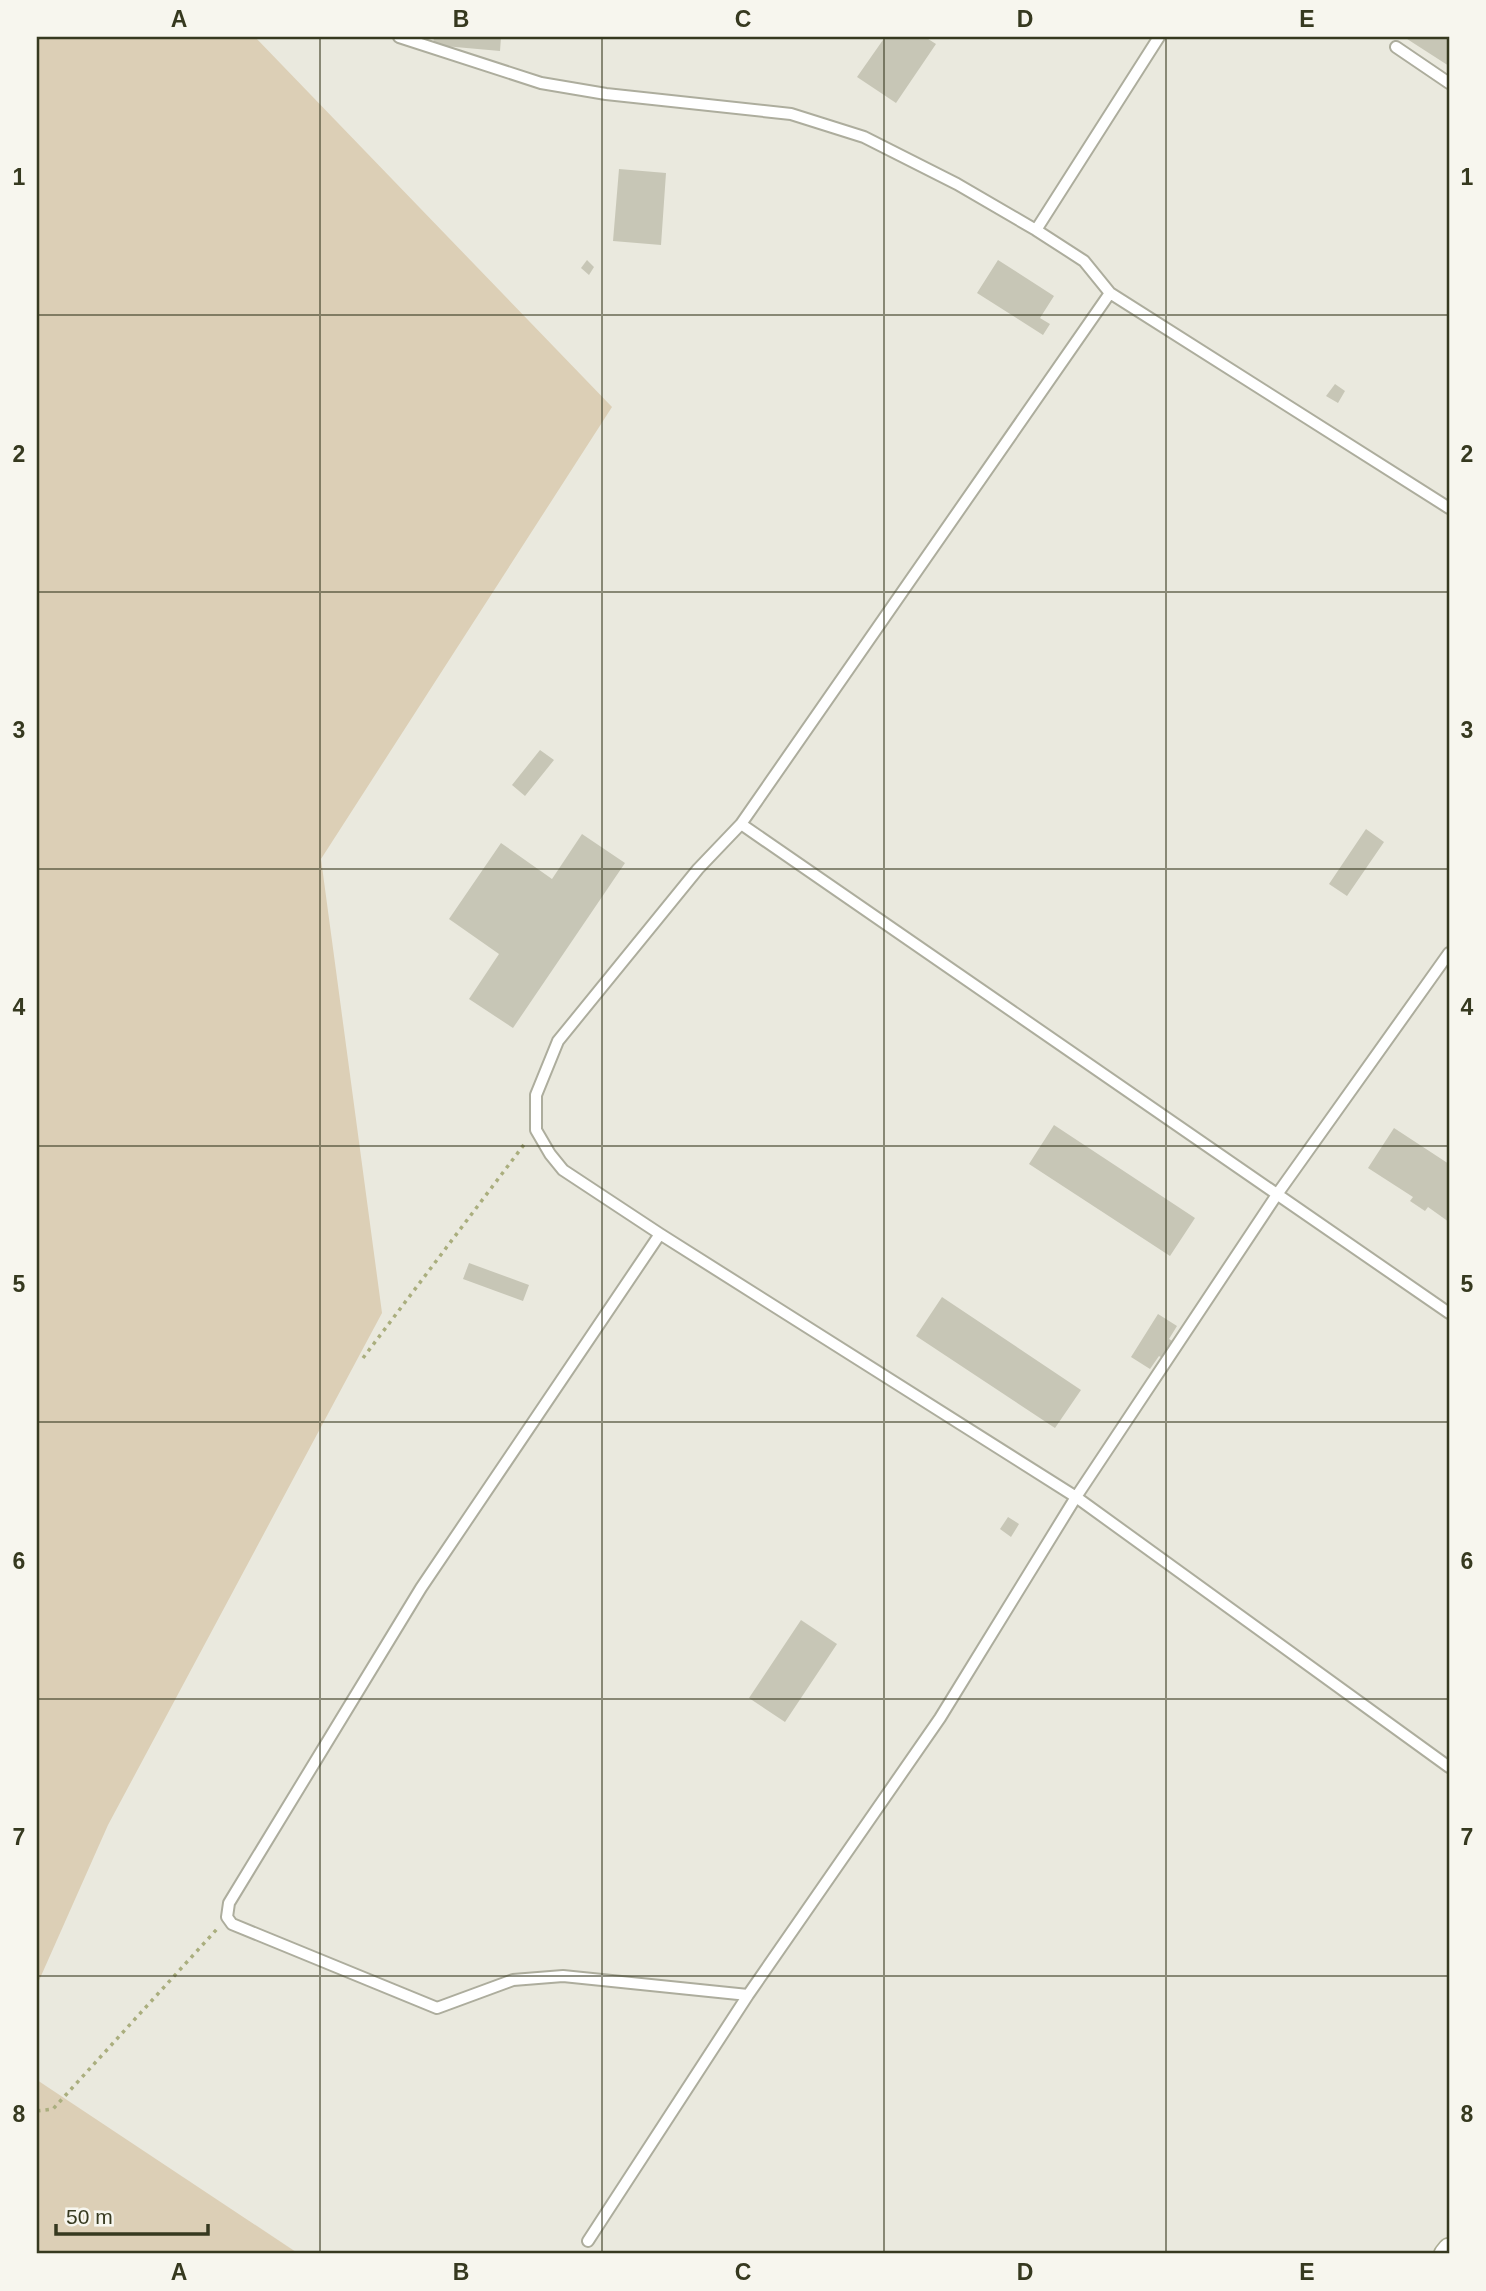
<svg xmlns="http://www.w3.org/2000/svg" width="1486" height="2291" font-family="Helvetica,sans-serif">
<rect width="100%" height="100%" fill="#eae9de"/>
<path fill="#dccfb6" d="M37 37H255L612 407 321 859 382 1313 108 1825 37 1985Z
M37 2080 299 2254H37Z"/>
<path fill="#c7c6b6" d="M434 37H501L500 51 433 45Z
M885 37H925L936 44 896 103 857 77Z
M1404 37H1449V66Z
M619 169 666 173 661 245 613 241Z
M587 260 594 267 589 275 581 268Z
M998 260 1054 296 1040 318 1050 324 1043 335 977 293Z
M1335 384 1345 391 1338 403 1326 396Z
M540 750 554 760 525 796 512 785Z
M1366 829 1384 842 1347 896 1329 884Z
M582 834 625 863 513 1028 469 999 499 954 449 919 501 843 552 879Z
M1054 1125 1195 1218 1170 1256 1029 1164Z
M1394 1128 1449 1164V1222L1428 1207 1425 1211 1410 1201 1413 1197 1368 1168Z
M469 1263 529 1285 523 1301 463 1279Z
M942 1297 1081 1390 1055 1428 916 1336Z
M1158 1314 1177 1326 1169 1339 1174 1342 1164 1359 1159 1356 1150 1369 1131 1357Z
M1008 1517 1019 1524 1011 1537 1000 1529Z
M801 1620 837 1644 785 1722 749 1698Z"/>
<g fill="none" stroke-linecap="round" stroke-linejoin="round">
<g stroke="#adad9d" stroke-width="14">
<path id="service" d="M399 37 541 83 606 94 791 114 864 137 957 184 1036 230 1084 261 1110 293 1449 508
M1396 47 1449 83
M1036 230 1159 37
M1110 293 741 824 1449 1313
M741 824 698 869 558 1041 536 1095V1130L550 1154 563 1170 660 1234 1076 1497 1449 1767
M660 1234 421 1588 229 1903 227 1917 232 1924 437 2008 513 1980 563 1976 748 1995
M588 2241 748 1995 940 1718 1076 1497 1278 1193 1449 953"/>
</g>
<g stroke="#acad94" stroke-width="24">
<path id="secondary" d="M1445 2254 1449 2249"/>
</g>
<path stroke="#aaae7e" stroke-width="3.5" stroke-dasharray="3.5 5" stroke-linecap="butt" d="M363 1358 526 1142
M37 2111 53 2109 217 1929"/>
<use href="#service" stroke="#fff" stroke-width="10"/>
<use href="#secondary" stroke="#fff" stroke-width="21"/>
</g>
<path fill="none" stroke="#36391f" stroke-width="2" stroke-opacity="0.55" d="M320 37V2254M602 37V2254M884 37V2254M1166 37V2254M37 315H1449M37 592H1449M37 869H1449M37 1146H1449M37 1422H1449M37 1699H1449M37 1976H1449"/>
<rect width="1486" height="2291" fill="none" stroke="#f7f6ee" stroke-width="77"/>
<path d="M56 2224v10h152v-10" fill="none" stroke="#36391f" stroke-width="3.5"/>
<text x="66" y="2224" font-size="21" fill="#36391f" stroke="#f7f6ee" stroke-width="5" paint-order="stroke">50 m</text>
<rect x="38" y="38" width="1410" height="2214" fill="none" stroke="#36391f" stroke-width="2.5"/>
<g font-size="23" text-anchor="middle" font-weight="bold" fill="#36391f">
<text x="179" y="27">A</text>
<text x="461" y="27">B</text>
<text x="743" y="27">C</text>
<text x="1025" y="27">D</text>
<text x="1307" y="27">E</text>
<text x="19" y="185">1</text>
<text x="1467" y="185">1</text>
<text x="19" y="462">2</text>
<text x="1467" y="462">2</text>
<text x="19" y="738">3</text>
<text x="1467" y="738">3</text>
<text x="19" y="1015">4</text>
<text x="1467" y="1015">4</text>
<text x="19" y="1292">5</text>
<text x="1467" y="1292">5</text>
<text x="19" y="1569">6</text>
<text x="1467" y="1569">6</text>
<text x="19" y="1845">7</text>
<text x="1467" y="1845">7</text>
<text x="19" y="2122">8</text>
<text x="1467" y="2122">8</text>
<text x="179" y="2280">A</text>
<text x="461" y="2280">B</text>
<text x="743" y="2280">C</text>
<text x="1025" y="2280">D</text>
<text x="1307" y="2280">E</text>
</g>
</svg>
